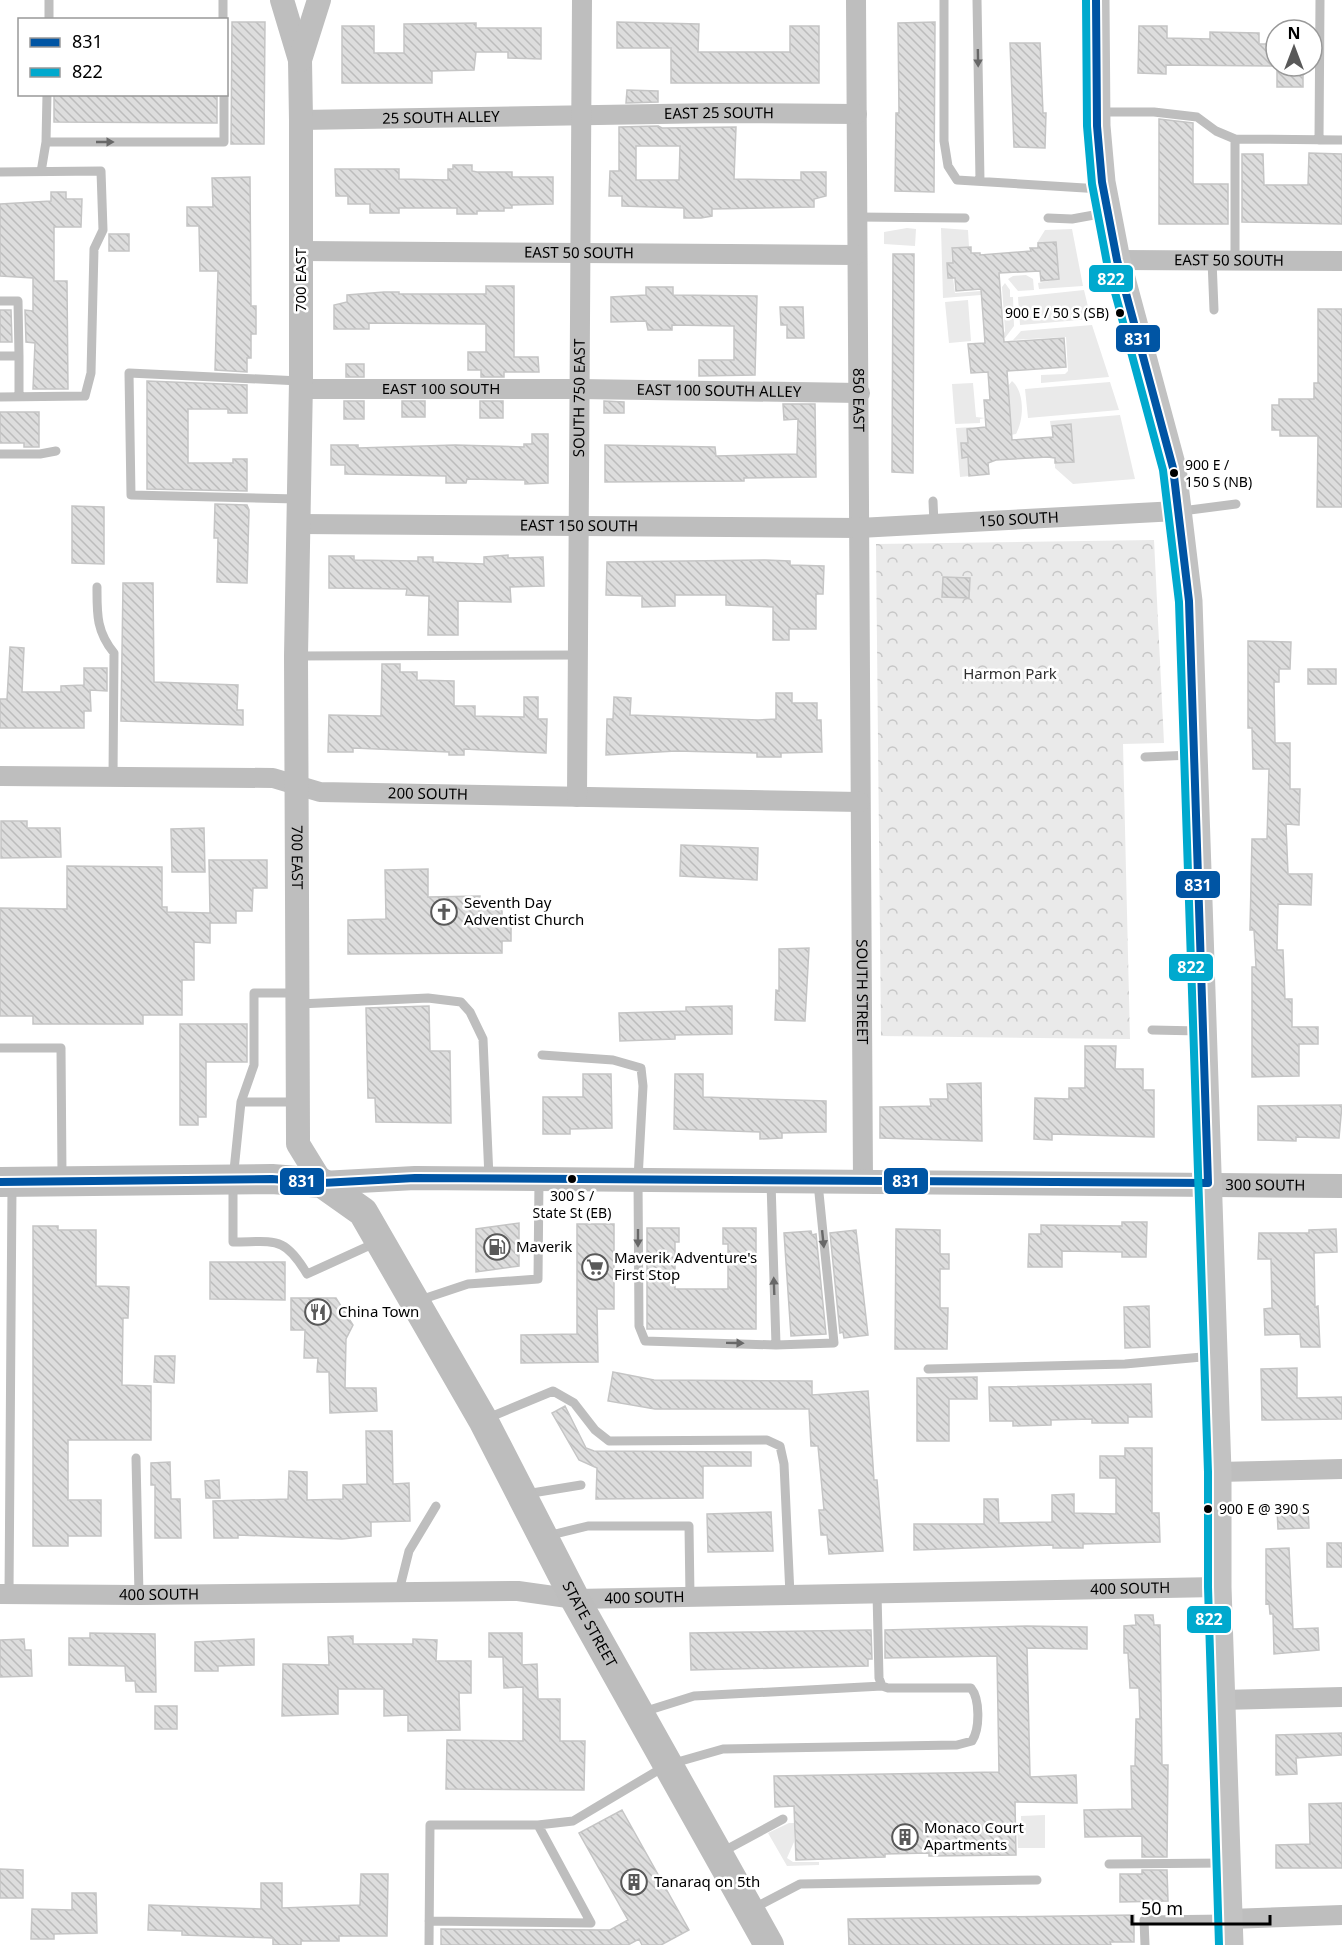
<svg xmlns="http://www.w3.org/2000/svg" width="1342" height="1945" font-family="'Noto Sans',sans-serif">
<defs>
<pattern id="park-crowns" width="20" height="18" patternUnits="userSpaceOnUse" patternTransform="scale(1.5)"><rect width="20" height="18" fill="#eaeaea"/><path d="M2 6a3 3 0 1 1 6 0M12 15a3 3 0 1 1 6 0" fill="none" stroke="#c7c7c7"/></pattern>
<pattern id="building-back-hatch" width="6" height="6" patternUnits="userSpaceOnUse" patternTransform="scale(1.5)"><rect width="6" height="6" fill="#ddd"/><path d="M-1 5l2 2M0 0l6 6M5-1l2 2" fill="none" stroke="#bcbcbc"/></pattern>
</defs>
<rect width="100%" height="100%" fill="#fff"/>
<path fill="#eaeaea" d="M907 228 916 229 915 246 884 244V232Z
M941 228 968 230 969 247 951 248 952 263H947V278H953L955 293 981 291V295L943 298Z
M1072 229 1083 286 1039 289 1038 283 1059 279 1056 242 1037 243 1045 230Z
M1013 276 1026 275 1033 279 1034 290 1018 291 1008 279Z
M1005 283 1010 290V297H1013L1014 326 1005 338 1002 337 1005 331 1002 287Z
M1084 290 1091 319 1020 325 1018 297Z
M968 300 971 341 949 343 945 302Z
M1092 325 1109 377 1041 383V375L1065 374 1068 371 1066 337 1013 340 1021 331Z
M1012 381C1025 392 1024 420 1016 434L1010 435 1008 386Z
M1110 382 1119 410 1028 418 1025 389Z
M973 383 976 417 985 418 980 419V423L955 424 952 384Z
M1120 415 1135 479 1073 484 1055 468V463L1074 462 1071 425H1052L1051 428 1050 421Z
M973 427 967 429V443L961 444V458H968L969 476 960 477 956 428Z
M1045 1815V1848H1018L1017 1823H1021V1816Z
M789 1823H794V1842L787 1858 793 1862H819V1865L787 1866 768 1833Z"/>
<path fill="url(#park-crowns)" d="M1154 540 1164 743 1123 744 1130 1039 881 1036 876 544Z"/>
<path fill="url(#building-back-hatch)" stroke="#c5c5c5" stroke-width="1.5" fill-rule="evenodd" d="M232 22H265L264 144H231Z
M617 22 699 24 698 52H790V26H819V83H671V48H617Z
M935 22 934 192 895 191 896 113H899L898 23Z
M476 23V28H541V59L508 58V52H476L474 70 432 71V83H342V26H374V53H404V24Z
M1139 26H1167V38L1210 39V32L1259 33V44H1276V66L1166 65V74L1138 73Z
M1010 43H1040L1043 113H1046L1045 148 1014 147Z
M1277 66H1303V87H1277Z
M627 90 658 91V102L626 103Z
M54 94H217V123L54 122Z
M1159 119 1193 123V184H1228V224H1159Z
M658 126 662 128 736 127 734 179 801 180V172H826V196L814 199V207L712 209V216L701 218H684V208L622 206V196H609L610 171H619V127ZM636 146H680L679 180H636Z
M1309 153 1342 154V224L1242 222V154H1263L1264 185H1308Z
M453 165H472V171L477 172H512V177H553V204L512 205V208H504V211H477V214H457V208H399V213H370V204H348V196H336L335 169H399V179L448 180V169H453Z
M250 177 251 306H256V334H251V358H247V372L215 370 218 271H200L199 226H187V207H213L212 178Z
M51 192H66V199H82L81 227H54V281H67L68 389H33L35 343 26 342 25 310 33 311V278L0 276V204L51 201Z
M109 234H129V251H109Z
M1056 242 1059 279 1041 281 1040 271 999 273 1004 342 1064 338 1066 367 1007 371 1012 440 1053 437 1052 426 1071 424 1074 462 1055 463V458L1048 457 996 460 988 463 989 474 969 476 968 457 962 458 961 443H968L967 429 986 427 984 400H990L988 372 971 373 968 344 985 343 981 289 956 291 955 278H948L947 263H953L952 248 971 247V253H980V255L1031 251 1030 248H1038V243Z
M893 254H914L913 473 892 472Z
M486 286H514V357H538L539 372H504V377H481V370H468V352H486V324L369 323V329H334V305L347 302V295L384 292H399V294H486Z
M646 287H673V295L757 296 755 375 699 376V360H734V326L672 325V330H648L646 321 611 322V297L646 295Z
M780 307H803L804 338H787V325H781Z
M1318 309H1342V507H1317L1318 436H1280V430H1272V405H1279V399H1314V383H1318Z
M0 310H11L12 342H0Z
M346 364H364V377H346Z
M147 381 247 385V413H228V409H188V463H233V459H247V491L147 489Z
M344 401H364V419H344Z
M402 401H425V417H402Z
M480 401H503V418H480Z
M604 401 624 402V413H604Z
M783 404H815L816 477 744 478V481L605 482V445L715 447 716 456 797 454 798 419 784 420Z
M0 412H39V447H24V443H0Z
M532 434H548V483L525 484V480L467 479 466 483H446V476L345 474V465H331V445H358V448L455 445 524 447V444H532Z
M215 504 247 505 249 510 247 583 217 582 218 538H214Z
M72 506 104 507V564L72 563Z
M508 555V558L543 557 544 586 510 587 511 602 458 601V635H428L429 596 406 595 407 589 329 588V556H354V560L418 561V557H433V562L484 564V557Z
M765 560 790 561V565L824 566 823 594H816V629H789V640H773V607L726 605V595H675V606L642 607V596L606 595 607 562Z
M943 577 970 578 969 598 942 597Z
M123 583H153L154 682 238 685 237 710H243V725L121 721Z
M1248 641 1291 642 1290 669H1279V682H1274L1275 743H1290V789H1300L1299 825 1286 824 1288 874H1312L1311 905 1278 904 1277 950H1283L1285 999H1292V1027H1318V1044H1299V1076L1252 1077V967H1256L1254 930H1250L1252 839H1267L1269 769H1253L1252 728H1248Z
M10 647 24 648 22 692H61V686L84 685V668H107V691L90 690 91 711H84V728H0V699H7Z
M382 664H400V672H417V680L454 681V706H475V716L524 717V697H538V719H547L546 753 464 749V755H449V752L353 748V752H328L329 715 381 716Z
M1308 669H1336V684H1308Z
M776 693H792V703H817V720H821L822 752 781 753V757H757V753L676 751 606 755 607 719H613L614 697 631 698 630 715 758 720 776 719Z
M1 821H27V828H60L61 857 1 858Z
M204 828 205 872H172L171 829Z
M681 845 758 848 757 880 680 876Z
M209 860H267V888H253L252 911H236V923H210V943L194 942V980H182V1015H143V1024H33V1016H0V908L67 909V866L162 867V907H167V912L210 913Z
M428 869V897L480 896V905H502V920H511V941H502V953L348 954V920L386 919 385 870Z
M809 948 805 1021 775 1020 776 990 779 991V949Z
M429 1006 430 1051H450L451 1123 376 1122 375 1098H368L366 1008Z
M732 1006V1034L675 1035V1039L620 1041 619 1013 686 1011V1007Z
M180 1024H247V1062H206V1117H198V1125H180Z
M1085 1046H1116L1115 1069H1143V1090H1154V1137L1052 1134V1140L1034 1139 1035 1098 1069 1099V1088H1085Z
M583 1074H611L612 1128 570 1129V1134H543V1097H583Z
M675 1074H703V1097L826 1101V1132L782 1133V1138L760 1139V1132L674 1129Z
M981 1083 982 1141 880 1138V1107L931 1106 930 1099H948L947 1084Z
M1342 1105 1339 1138 1296 1137V1141L1258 1140V1106Z
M1122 1222H1147L1146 1257H1122V1252L1062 1251V1267H1028L1029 1234H1041V1225L1122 1226Z
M519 1223V1266L476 1272V1229Z
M577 1224H614V1309H597L598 1362 521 1363V1335L577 1334Z
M33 1226H58V1230H96V1286L129 1287 128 1318H123L122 1385 151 1386V1440H68V1500H101V1536H68V1546H33Z
M647 1228H679V1242H675V1289H728V1244H723V1228H756V1329H647Z
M896 1229 940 1230V1254H949V1269H940V1308H948L947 1349H895Z
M1336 1229 1337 1252 1314 1253 1315 1307 1318 1306 1320 1347H1301L1300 1334 1265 1335 1264 1309 1272 1308 1271 1259H1258L1259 1233H1309V1230Z
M856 1230 868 1335 844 1338 843 1332 840 1333 830 1233Z
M811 1231 812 1235 816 1234 826 1334 791 1336 784 1233Z
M210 1262H285V1300L210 1299Z
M291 1298H336L353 1325 346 1339 345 1388H376L377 1411 330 1413 329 1372H317L318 1358H304L305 1330H291Z
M1149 1306 1150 1347 1125 1348 1124 1307Z
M155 1356H175L174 1383 154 1382Z
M1297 1368V1398L1342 1397V1419L1262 1420 1261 1369Z
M613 1372 654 1380 812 1381V1395L868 1391 874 1480H877L883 1551 829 1554 827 1535H821L819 1510H824L820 1467 818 1446H811L809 1409H655L608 1401Z
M977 1377V1399H949V1441H917V1378Z
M1151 1384 1152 1417H1128V1423H1092V1419L1051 1420V1425L1013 1426V1421H990L989 1387Z
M565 1406 586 1448 594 1451 751 1452V1466H703V1498L596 1499 597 1468 579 1460 552 1413Z
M366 1431H392L393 1484 409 1483 410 1521 371 1522V1536L342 1539 238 1535V1538H214L213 1501 288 1499 289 1471 307 1472V1500L343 1499V1485L367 1484Z
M1125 1448H1152V1513H1159L1160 1542 1083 1544V1548H1053V1545L914 1550V1524H984V1499H998L999 1523 1052 1522V1495L1074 1494V1513L1116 1514V1478H1100V1456H1125Z
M170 1462 171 1499H180L181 1538H155V1485H151V1463Z
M219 1480 220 1498H206L205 1481Z
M1308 1508 1309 1528 1278 1529 1277 1509Z
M771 1512 773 1551 708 1552 707 1514Z
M1327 1543H1342V1567H1327Z
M1289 1548 1293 1629 1318 1628 1319 1650 1274 1654 1273 1614H1270L1269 1603 1266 1604V1549Z
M1135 1615H1153L1154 1625H1160L1162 1765H1168L1167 1857H1142V1836L1085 1837 1084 1810 1132 1809 1131 1766H1135L1136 1719H1140L1139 1688H1130L1128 1653H1124V1626L1136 1625Z
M1027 1626 1087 1627V1649L1027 1648 1030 1777 1076 1775 1077 1803 1015 1802 1016 1855 929 1856V1853L885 1854V1857L796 1860 794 1806 775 1807 774 1776 999 1772 997 1656 885 1658V1630Z
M868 1630H871L872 1659H868V1666L691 1670 690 1633Z
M90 1633 155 1634 156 1692H136L135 1681H126L125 1666 69 1665V1638H90Z
M489 1633H522V1665L537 1664 538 1699H560V1741H585L584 1790 446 1789 447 1740 523 1741V1687L504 1688 503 1657H489Z
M353 1636V1644H413V1639L437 1640 436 1661H471V1693H459L460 1730 408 1731V1715L384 1716V1689H338V1714L282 1716 283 1664 329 1665 328 1637Z
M24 1639 25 1650H31L32 1676 0 1677V1640Z
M254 1639V1665L218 1666V1671H195V1642Z
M155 1706H177V1729H155Z
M1342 1733V1755L1296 1758 1297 1774 1276 1775V1735Z
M1342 1803V1868H1276V1845L1310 1844 1309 1804Z
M622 1810 689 1930 661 1945H642L639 1939 628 1945H441V1929L610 1930 628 1920 579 1833Z
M0 1869 23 1870V1898H0Z
M1142 1870H1167L1168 1901 1120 1902V1874H1142Z
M361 1874H388L387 1936H339V1941H301V1945H273V1938L182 1935V1931L148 1930 149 1905 261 1909V1883H282V1908L360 1905Z
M72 1893H96L97 1933 54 1934V1939H31L32 1909 72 1910Z
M1134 1915V1942H1110L1111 1945H849L848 1919Z"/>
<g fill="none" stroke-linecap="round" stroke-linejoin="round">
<path stroke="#bebebe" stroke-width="9" d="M223 0V20
M944 0V141L948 166 957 180 1101 189
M977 0 980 181
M49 20V0
M1100 112H1154L1197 117 1216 131 1235 139
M1319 140 1320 0
M46 142H224V94
M0 172 101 171 103 230 94 249 91 373 85 396 0 397
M41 172 46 142 47 94
M856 217 965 218
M1048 218 1072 219 1105 213
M1212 260 1214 310
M1235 260V139L1342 140
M0 301H18L19 356
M0 356H19V396
M0 454H40L56 451
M297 499 131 495 129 373 300 381
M933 501 934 524
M1182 511 1236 504
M97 587C97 613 96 631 114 653L113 777
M296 656 578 655
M1145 757 1192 755
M296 993H254V1065L241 1102 233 1180V1242C275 1242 284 1235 307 1274L375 1243
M299 1004 428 998 461 1002 470 1012 483 1039 489 1178
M1152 1030 1200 1031
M0 1048H61L62 1176
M542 1055 613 1060 641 1068 643 1086 638 1179 639 1326 645 1341 776 1345 834 1343 818 1183
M241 1102H296
M771 1182 776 1345
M420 1300 468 1284 538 1279 539 1180
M928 1369 1125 1364 1213 1356
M488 1418 553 1391 574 1403 595 1430 609 1441 767 1440 780 1446 784 1464 790 1595
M136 1458 139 1595
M526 1494 581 1485
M547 1536 588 1526H689L690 1597
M399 1591 409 1551 436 1506
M9 1594 12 1187
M643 1712 694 1696 882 1686
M722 1852 783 1819
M1109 1864 1225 1863
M754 1908 800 1884 1037 1880
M429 1921 591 1923 538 1825
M429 1945 430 1825H538L573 1821 667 1765 723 1749 957 1745 972 1741C980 1729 980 1699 971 1688H888L882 1686 879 1678 877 1593
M1145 1945 1144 1920 1227 1919"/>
<g stroke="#bebebe" stroke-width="20">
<path id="s1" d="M856 0 863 1181"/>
<path id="s2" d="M301 120 718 113 857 114"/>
<path id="s3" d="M301 251 856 255"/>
<path id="s4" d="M1117 260 1342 261"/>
<path id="s5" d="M301 389H580L860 393"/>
<path id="s6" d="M299 524 859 528 1177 511"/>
<path id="s7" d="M0 776 273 778 320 792 860 802"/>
<path id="s8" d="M577 797 582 0"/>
<path d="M1218 1472 1342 1469"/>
<path id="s9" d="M0 1594 139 1595 518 1591 575 1599 1218 1587"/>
<path d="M1221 1700 1342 1697"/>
<path d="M1229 1919 1342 1915"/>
</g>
<g stroke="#bebebe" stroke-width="24">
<path id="s10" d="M282 0 300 60 301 120V381L296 656 298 1137V1144L322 1183 415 1178 1342 1186"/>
<path d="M300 60 319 0"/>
</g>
<path stroke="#c2c2c2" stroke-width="27" d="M1096 0 1097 126 1102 182 1117 260 1173 468 1189 601 1218 1472V1587L1230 1945"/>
<path stroke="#bdbdbd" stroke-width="30" id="s11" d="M0 1182 272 1179 322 1183 363 1212 483 1420 575 1599 769 1945"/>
<g stroke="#fff" stroke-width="12">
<path id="bus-1" d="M1096 0 1097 126 1102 182 1117 260 1173 468 1189 601 1208 1183
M0 1182 272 1179 322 1183 415 1178 1208 1183"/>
</g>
<g stroke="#fff" stroke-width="12">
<path id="bus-2" d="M1086 0 1087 126 1092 184 1107 263 1163 470 1179 602 1208 1472V1587L1219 1945"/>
</g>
<use href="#bus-1" stroke="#0055a4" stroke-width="8"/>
<use href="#bus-2" stroke="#00a9ce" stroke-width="8"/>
</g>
<defs><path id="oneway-solid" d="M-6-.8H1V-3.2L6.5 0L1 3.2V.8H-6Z" transform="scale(1.5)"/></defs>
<g fill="#686868">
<use href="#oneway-solid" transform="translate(978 58) rotate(89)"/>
<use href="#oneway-solid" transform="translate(105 142)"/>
<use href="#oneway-solid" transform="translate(638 1238) rotate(90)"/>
<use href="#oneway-solid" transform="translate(823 1239) rotate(84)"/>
<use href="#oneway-solid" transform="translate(774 1286) rotate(-92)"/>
<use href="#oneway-solid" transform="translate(735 1343) rotate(1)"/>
</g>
<defs>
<g id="church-ring" transform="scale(1.35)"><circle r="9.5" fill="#fff" stroke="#595959" stroke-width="1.5"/><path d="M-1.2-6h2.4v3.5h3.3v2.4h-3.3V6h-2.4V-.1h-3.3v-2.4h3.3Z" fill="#595959"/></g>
<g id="fuel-ring" transform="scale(1.35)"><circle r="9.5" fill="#fff" stroke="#595959" stroke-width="1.5"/><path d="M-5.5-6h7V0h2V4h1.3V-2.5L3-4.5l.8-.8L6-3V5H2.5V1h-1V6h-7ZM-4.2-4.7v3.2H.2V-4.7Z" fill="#595959"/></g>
<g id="supermarket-ring" transform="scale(1.35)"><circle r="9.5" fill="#fff" stroke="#595959" stroke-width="1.5"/><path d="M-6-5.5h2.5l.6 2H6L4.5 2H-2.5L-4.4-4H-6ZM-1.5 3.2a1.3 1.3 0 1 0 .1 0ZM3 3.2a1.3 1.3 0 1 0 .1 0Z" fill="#595959"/></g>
<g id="restaurant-ring" transform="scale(1.35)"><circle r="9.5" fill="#fff" stroke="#595959" stroke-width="1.5"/><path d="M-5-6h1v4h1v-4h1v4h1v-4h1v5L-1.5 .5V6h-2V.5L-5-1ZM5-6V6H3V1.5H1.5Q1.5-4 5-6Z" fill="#595959"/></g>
<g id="building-ring" transform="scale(1.35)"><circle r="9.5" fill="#fff" stroke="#595959" stroke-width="1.5"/><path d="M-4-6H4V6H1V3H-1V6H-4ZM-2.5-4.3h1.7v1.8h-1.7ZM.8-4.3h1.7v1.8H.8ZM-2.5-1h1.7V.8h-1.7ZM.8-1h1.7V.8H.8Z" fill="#595959"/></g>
</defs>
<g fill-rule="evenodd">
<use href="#church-ring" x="444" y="912"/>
<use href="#fuel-ring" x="497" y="1247"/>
<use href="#supermarket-ring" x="595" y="1267"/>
<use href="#restaurant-ring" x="318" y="1312"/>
<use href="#building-ring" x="905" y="1837"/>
<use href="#building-ring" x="634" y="1882"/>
</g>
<g fill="#000" stroke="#fff" stroke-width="2">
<circle cx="1120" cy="313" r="5"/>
<circle cx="1174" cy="473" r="5"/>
<circle cx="572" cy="1179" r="5"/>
<circle cx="1208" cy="1509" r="5"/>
</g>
<g text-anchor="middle" stroke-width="5" stroke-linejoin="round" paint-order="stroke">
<g font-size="14" fill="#000" stroke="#fff" text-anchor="start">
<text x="1109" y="318" text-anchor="end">900 E / 50 S (SB)</text>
<text x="1185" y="470">900 E /<tspan x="1185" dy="17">150 S (NB)</tspan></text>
<text x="572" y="1201" text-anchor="middle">300 S /<tspan x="572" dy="17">State St (EB)</tspan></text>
<text x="1219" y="1514">900 E @ 390 S</text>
</g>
<g font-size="15" fill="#000" stroke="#fff">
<text dy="5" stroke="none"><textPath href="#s2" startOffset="418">EAST 25 SOUTH</textPath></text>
<text dy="5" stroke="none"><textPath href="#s2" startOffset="140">25 SOUTH ALLEY</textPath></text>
<text dy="5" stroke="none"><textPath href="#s3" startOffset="278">EAST 50 SOUTH</textPath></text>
<text dy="5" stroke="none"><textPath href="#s4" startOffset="112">EAST 50 SOUTH</textPath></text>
<text transform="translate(301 280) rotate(-90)" y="5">700 EAST</text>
<text dy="5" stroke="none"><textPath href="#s5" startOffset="140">EAST 100 SOUTH</textPath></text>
<text dy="5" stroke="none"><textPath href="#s5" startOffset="418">EAST 100 SOUTH ALLEY</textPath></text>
<text dy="5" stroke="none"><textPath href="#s8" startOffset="399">SOUTH 750 EAST</textPath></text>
<text dy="5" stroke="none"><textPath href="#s1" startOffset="400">850 EAST</textPath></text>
<text dy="5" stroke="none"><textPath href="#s6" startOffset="720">150 SOUTH</textPath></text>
<text dy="5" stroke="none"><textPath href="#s6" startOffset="280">EAST 150 SOUTH</textPath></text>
<text dy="5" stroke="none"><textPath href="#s7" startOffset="430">200 SOUTH</textPath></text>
<text dy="5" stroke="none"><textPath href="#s10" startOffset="860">700 EAST</textPath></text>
<text dy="5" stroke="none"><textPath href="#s1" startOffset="992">SOUTH STREET</textPath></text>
<text dy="5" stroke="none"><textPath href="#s10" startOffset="2136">300 SOUTH</textPath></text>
<text dy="5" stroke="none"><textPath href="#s9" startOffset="1131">400 SOUTH</textPath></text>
<text dy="5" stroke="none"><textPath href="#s9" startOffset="159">400 SOUTH</textPath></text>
<text dy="5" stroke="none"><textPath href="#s9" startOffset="645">400 SOUTH</textPath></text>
<text dy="5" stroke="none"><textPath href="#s11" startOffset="843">STATE STREET</textPath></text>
</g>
<g font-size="15" fill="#303030" stroke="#fff">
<text x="1010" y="679">Harmon Park</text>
</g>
<g font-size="15" fill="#000" stroke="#fff" text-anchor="start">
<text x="464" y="908">Seventh Day<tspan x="464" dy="17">Adventist Church</tspan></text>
<text x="516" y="1252">Maverik</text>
<text x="614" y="1263">Maverik Adventure's<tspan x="614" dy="17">First Stop</tspan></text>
<text x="338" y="1317">China Town</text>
<text x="924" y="1833">Monaco Court<tspan x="924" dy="17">Apartments</tspan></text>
<text x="654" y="1887">Tanaraq on 5th</text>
</g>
</g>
<g stroke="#fff" stroke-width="2">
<rect x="1088" y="264" width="46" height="29" rx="6" fill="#00a9ce"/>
<rect x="1115" y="324" width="46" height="29" rx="6" fill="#0055a4"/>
<rect x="1175" y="870" width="46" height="29" rx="6" fill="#0055a4"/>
<rect x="1168" y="953" width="46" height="29" rx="6" fill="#00a9ce"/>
<rect x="883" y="1167" width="46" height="28" rx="6" fill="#0055a4"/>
<rect x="279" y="1167" width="46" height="29" rx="6" fill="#0055a4"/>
<rect x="1186" y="1605" width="46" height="29" rx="6" fill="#00a9ce"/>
</g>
<g font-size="16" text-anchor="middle" font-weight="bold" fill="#fff">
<text x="1111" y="285">822</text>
<text x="1138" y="345">831</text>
<text x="1198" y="891">831</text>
<text x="1191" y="973">822</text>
<text x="906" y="1187">831</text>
<text x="302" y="1187">831</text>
<text x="1209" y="1625">822</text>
</g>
<rect x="18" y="18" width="210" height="78" fill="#ffffff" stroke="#999999" stroke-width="1.5"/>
<rect x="30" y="38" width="30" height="9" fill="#0055a4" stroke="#999999" stroke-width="1.5"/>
<text x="72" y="48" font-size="18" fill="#000000">831</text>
<rect x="30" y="68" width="30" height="9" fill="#00a9ce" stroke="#999999" stroke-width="1.5"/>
<text x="72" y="78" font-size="18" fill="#000000">822</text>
<g transform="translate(1294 48)"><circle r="28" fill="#ffffff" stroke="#999999" stroke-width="1.5"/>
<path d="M0-4.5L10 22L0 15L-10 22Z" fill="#595959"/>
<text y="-9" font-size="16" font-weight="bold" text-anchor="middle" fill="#000000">N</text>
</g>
<path d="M1132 1915v9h138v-9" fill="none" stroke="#000000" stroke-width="3"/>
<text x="1141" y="1915" font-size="18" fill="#000000" stroke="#ffffff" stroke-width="4.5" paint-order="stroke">50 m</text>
</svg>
